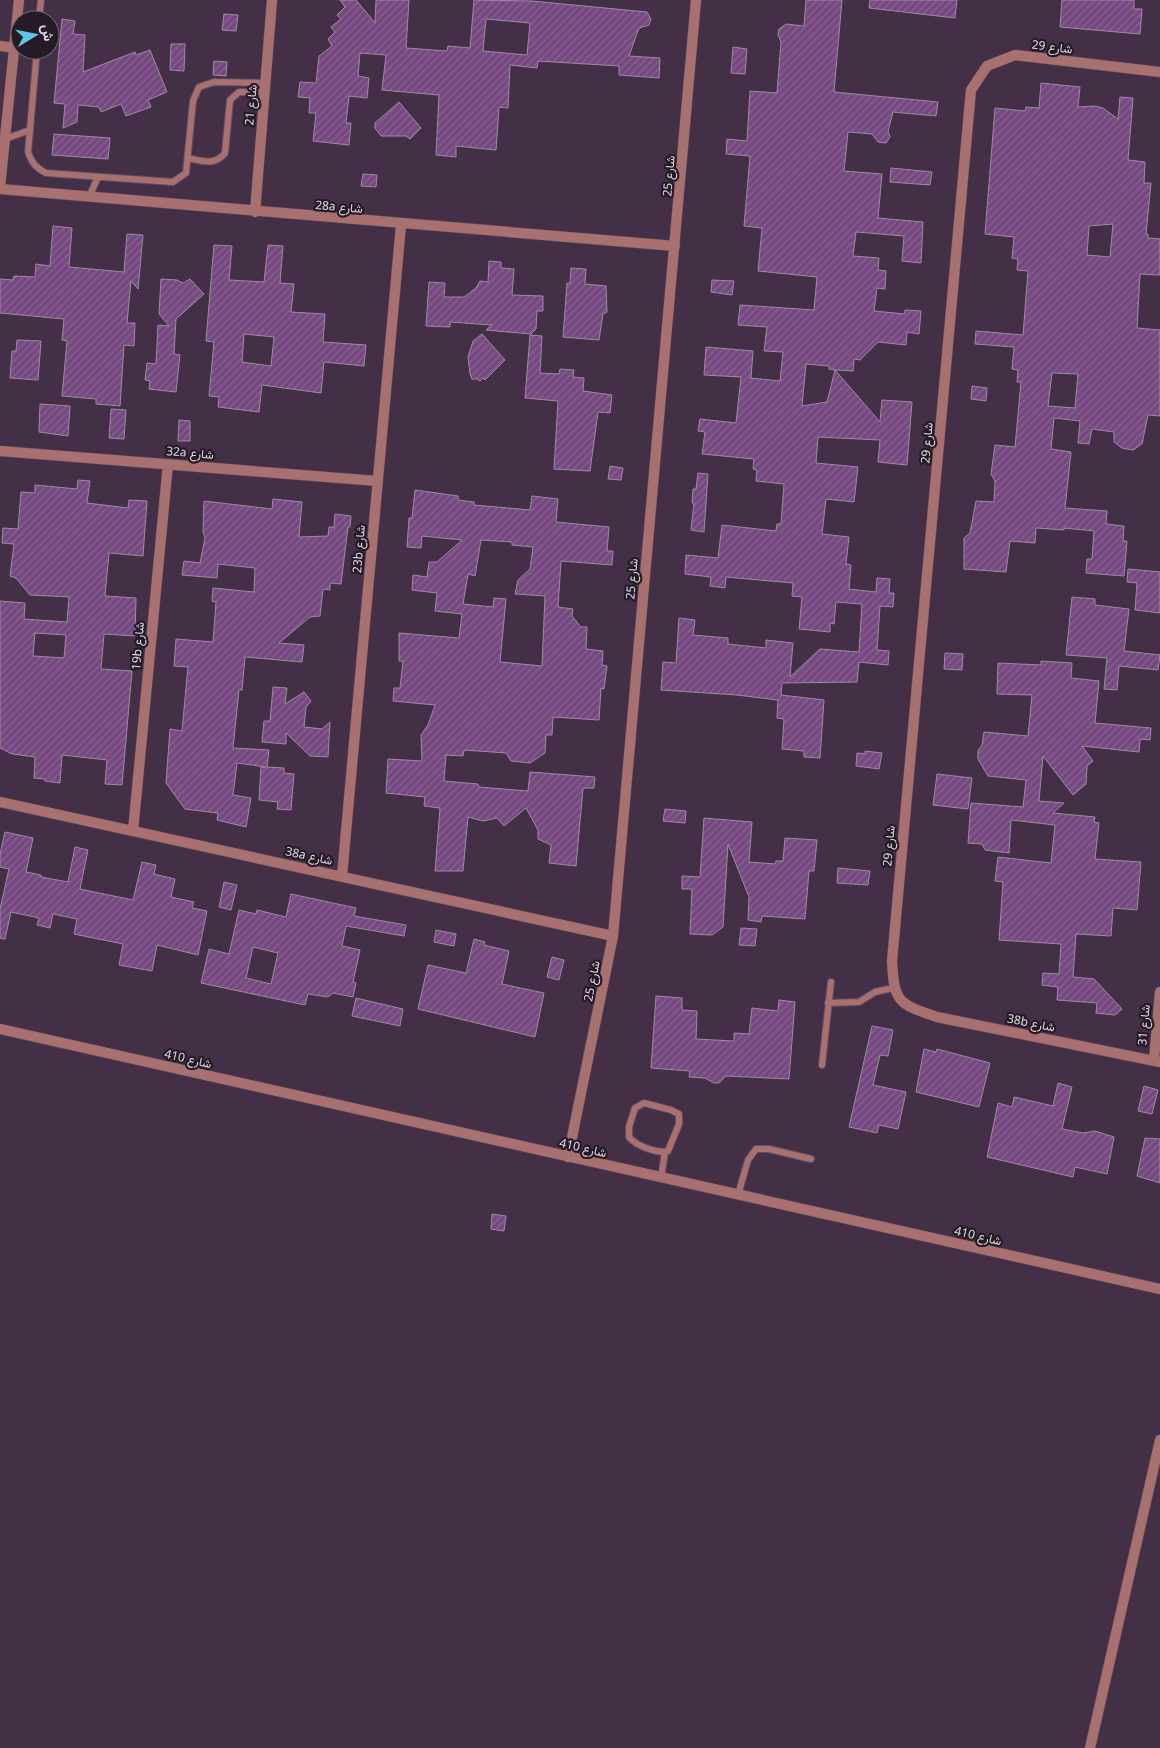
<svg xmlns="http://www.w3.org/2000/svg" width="1160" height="1748" font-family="'Noto Sans',Vazirmatn,sans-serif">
<defs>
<pattern id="building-hatch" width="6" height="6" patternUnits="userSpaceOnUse" patternTransform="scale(1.25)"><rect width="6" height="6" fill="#75497f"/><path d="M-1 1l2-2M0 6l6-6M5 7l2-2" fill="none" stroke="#886291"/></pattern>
</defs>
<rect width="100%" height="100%" fill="#433047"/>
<path fill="url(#building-hatch)" stroke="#a08aa5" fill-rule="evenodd" d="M340 0H356L375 23 376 0H409L406 48 447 51 448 46 470 48 474 0 532 1 647 12 651 19 649 25 639 28 629 56 660 58 659 78 619 75V66L538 61 537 68 510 65 508 108 499 107 496 150 456 146V157L436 155 439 95 382 90 386 55 360 53 358 76 369 78 367 98 349 96 346 123H351L349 145 313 141 316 113H309L310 98 298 97 300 82 316 83 319 56 332 46 328 39 335 32 331 27 341 19 337 15 345 7ZM486 19 530 23 527 55 483 51Z
M806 0H842L834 92 938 102 936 116 893 112 888 131 890 137 886 143 878 142 872 134 848 132 844 171 882 174 878 218 923 222 921 263 902 261 904 236 856 232 853 256 879 258 878 270 886 271 885 289 877 288 874 311 905 314V310L921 311 919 334 907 332 906 345 878 342 860 360 854 359 853 371 835 370 880 422 882 400 912 402 907 465 878 462 880 440 818 437 816 463 858 467 854 502 826 499 822 534 849 537 846 564 851 565 849 589 876 592 877 578 890 579 889 593H894L893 607 880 606 877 650 889 651 888 665 859 662 857 682 782 683 781 695 824 700 820 758 804 757V751L782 749 784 719 777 718 778 700 737 695 661 690 663 662 676 663 679 618 695 620 693 635 728 638V644L766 648V640L793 643 790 677 820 649 859 652 862 604 836 602 834 624 830 623V632L799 629 802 597 792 596 793 583 726 577 725 588 710 586 711 577 685 574 686 555 718 558 722 525 776 531 777 524H781L784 484 756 481 757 470 753 469 754 459 702 454 705 432 698 431 700 419 736 423 741 377 704 375 706 347 753 351 751 378H750L780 381 783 352 764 351 767 327 738 325 740 305 814 310 817 277 758 271 762 228 744 226 750 156 726 154 727 139 747 141 750 91 777 93 781 42 778 35 779 29 786 24 804 26ZM806 364 829 366V369L835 370 827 402 802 406Z
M870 0H957L955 18 869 8Z
M1062 0H1134V9H1142L1140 34 1060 27Z
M224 14 238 15 236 31 222 30Z
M62 19 75 21 73 34 85 35 83 72 135 52 136 55 150 50 167 92 148 100 151 107 126 116 121 104 101 112 99 107 78 105 77 122 63 128 65 104 54 103Z
M171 44H185L184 71 170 70Z
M733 47 747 49 745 74 731 73Z
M214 61 227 62 226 76 213 75Z
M1041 83 1080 87 1078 107 1095 106 1103 108 1118 119 1120 97 1133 98 1128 160 1145 162 1144 183H1151L1146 234H1148V238L1160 239V275L1140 274 1137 328 1160 330V416L1148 415 1142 444 1133 450 1122 448 1114 442V432L1092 429 1089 444 1078 443 1080 421 1054 418 1051 449 1071 452 1065 508 1107 511 1106 524 1124 526 1123 541H1127L1124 576 1086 573 1087 559H1092L1094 531 1064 528V530L1036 528 1035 543 1010 541 1006 572 964 569V538L970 533 976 501 994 502 995 481 991 474 995 445 1015 447 1021 382H1017L1018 370 1012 369 1014 347 975 344 976 331 1023 335 1028 271 1017 270 1018 259 1012 258 1014 237 985 234 995 108 1025 111 1026 107 1039 108ZM1113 224 1110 257 1087 255 1089 226ZM1052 373 1078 374 1075 408 1048 406Z
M399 102 421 128 410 139 406 136H381L375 128V123Z
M54 134 110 138 108 159 52 155Z
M891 168 932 172 930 185 890 182Z
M363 174 377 175 376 187 361 186Z
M53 226 72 228 69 267 124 272 127 234 143 235 138 289 131 281 127 323H135L134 346 124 345 120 406 96 404V399L62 396 67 341 62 340 64 319 0 313V279L13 280 14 276 35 277 36 264 50 266Z
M214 245 232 246 229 280 264 282 268 245 283 246 280 283 294 284 291 312 325 314 323 342 366 345 364 366 324 362 321 393 262 385 259 412 218 407 219 397 209 396 214 342 206 341ZM244 334 274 337 271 366 242 362Z
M489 261 501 262V268L514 269 512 295 543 296V311H537L536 329 531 334 486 330 492 325 450 322V327L426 326 429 282 445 283 444 297H464L476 288 480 281 488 282Z
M571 268 586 269 585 284 606 286 607 312 603 314 599 340 563 337 567 283H570Z
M161 279 177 280 183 283 190 279 204 294 176 319 174 354 180 355 176 392 149 389 150 381 145 380 147 363 156 364 158 325 169 326 159 314Z
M712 280 734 281 732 295 711 292Z
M482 334 505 360 485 380 483 378 480 381 477 379H472L470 374 468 357 473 341Z
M530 335 542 336 540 373 559 374 560 369 574 370 573 377 584 378 583 391 612 395 610 413 598 412 590 471 554 469 558 401 525 398Z
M17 340 41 341 38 380 10 378 12 351H16Z
M972 386 987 388 986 401 971 399Z
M40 404 70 406 68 436 39 432Z
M111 409 126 410 124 439 109 438Z
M179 420 190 421V441H178Z
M610 466 623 468 621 480 608 479Z
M698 473 708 474 704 532 691 530 694 503H692L693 489H696Z
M78 480 90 481 87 503 128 508 129 500 147 501 143 556 109 553 105 596 136 598 135 636 104 634 101 669 132 671 122 785 105 784 107 760 62 755 60 783 45 781V779L34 778 35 757 12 754 0 748V601L25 603 24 619 67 622 69 597 30 595 16 578 10 576 14 544 2 543 3 528 18 529 21 492 35 493V485L77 489ZM35 633 66 635 64 658 33 656Z
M415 490 458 496V500L474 502V505L530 510 532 496 558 499 556 522 609 527 607 551H613L612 565 561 561 558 607 573 609 572 616 581 627H587L586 649 603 651 602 665 607 666 604 689 601 688 599 720 553 717 552 735H546L545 753 530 763 511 761 506 753 464 750 463 756 446 755 444 781 478 784 479 787 528 791 530 772 595 777 594 788H583L576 866 549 863 551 845 538 839V830L526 808 504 826 497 818 483 821 468 817 463 871H435L440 808 424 806 425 797 386 793 388 759 422 761 421 735 428 725 435 705 393 701 394 688H400L403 661H399V633L459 638 462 614 435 611 437 593 412 590 413 575 427 577 429 562H437L462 540 422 536 421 548 407 547 409 518H412ZM481 540 512 542V545L533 547 530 569 518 580 515 594 545 596 542 666 500 662 506 599 494 598 493 607 463 604 468 574 475 576Z
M273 499 302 502 299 537 328 536 329 527H334L335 514 351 516 350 527H348L341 584 330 583V590L323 589 320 616 310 617 279 643 304 645 302 662 245 657 242 690H239L233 748 269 750 267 767 284 768V773L294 774 291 810 277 809 278 802 259 800 261 767H266L237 763 233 795 251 798 246 827 217 820 218 813 185 809 166 783 170 729 182 731 188 667 174 666 176 639 213 642 216 602 212 601 213 588 254 592 255 568 218 564 217 578 182 575 184 561 200 563 205 538 203 531 204 501 272 509Z
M1128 569 1160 572V613L1135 610 1137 583 1127 582Z
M1072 597 1095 599V605L1129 609 1124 651 1160 655 1158 670 1119 666 1117 690 1104 689 1107 658 1066 655Z
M945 653 963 654 962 670 944 669Z
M1041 661 1072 663 1071 678 1099 681 1095 723 1151 728 1150 740 1140 739 1139 752 1082 746 1093 761 1087 766 1086 784 1073 795 1043 756 1039 801 1064 803 1053 813 1095 817 1094 822 1099 823 1095 859 1141 862 1137 910 1113 908 1111 936 1076 934 1073 977 1094 979 1122 1009 1115 1015 1096 1013 1097 1003 1057 1000 1058 987 1042 985 1043 973 1059 974 1061 944 999 940 1003 882 995 881 998 857 1051 863 1055 825 1011 820 1009 853 985 850 982 844 968 843 971 803 1023 807 1026 780 988 776 978 759V751L982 745 984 732 1028 736 1032 695 997 694 998 663 1041 665Z
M273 687 287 688 285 704 304 692 311 701 306 707 304 727 322 729 330 722 328 757 310 756 286 733V744L262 742 264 721H270Z
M865 751 882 753 879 769 856 766 857 753 865 754Z
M937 774 972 778 968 809 933 805Z
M665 809 686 811 685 823 663 821Z
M704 818 752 822 749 862 775 864 776 861H783L785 838 817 840 814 871H809L805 919 762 916 761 922 748 920 749 897 728 844 723 927 712 935 690 934 692 889H682V876L700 877Z
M5 832 33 838 26 872 41 875V877L68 882 75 847 88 850 80 889 133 900 142 862 156 865 154 874 175 879 171 897 194 902 192 908 207 911 198 955 157 945 152 971 119 965 123 944 74 934 77 919 53 914 50 928 37 925 39 918 11 912 5 939 0 938V909L9 869 0 867V854Z
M838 868 870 871 868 885 837 883Z
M224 882 237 885 231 910 219 907Z
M291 894 356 908 354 916 406 925 404 936 346 926 342 946 360 950 353 982 356 983 353 997 333 993 328 997 308 994 305 1005 201 983 209 949 229 954 239 910 256 914 257 910 286 917ZM253 947 278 953 271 984 246 978Z
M741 928 757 929 755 946 739 945Z
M436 930 456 934 454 946 434 942Z
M474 939 485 942 484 945 509 951 502 984 544 993 535 1037 418 1009 428 965 466 973Z
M552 957 564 960 559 980 547 977Z
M656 996 682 998V1010L697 1011 696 1039 734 1041V1033L749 1034 752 1008 778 1011 779 1000 795 1002 789 1079 726 1076 719 1083H714L705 1078 689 1077 690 1071 651 1068Z
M356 998 403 1009 400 1026 352 1016Z
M872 1026 893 1030 888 1056 880 1055 873 1085 906 1092 898 1129 879 1125 877 1133 849 1127Z
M924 1049 936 1052 937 1049 990 1063 979 1107 916 1092Z
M1058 1083 1072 1087 1062 1129 1083 1133 1095 1131 1114 1137 1107 1174 1075 1167 1073 1177 987 1157 998 1103 1012 1107 1014 1097 1053 1106Z
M1144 1086 1158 1090 1152 1114 1138 1111Z
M1145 1138 1160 1139V1183L1137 1176Z
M492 1214 506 1216 504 1231 491 1229Z"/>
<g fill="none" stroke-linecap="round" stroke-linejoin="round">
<g stroke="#604e64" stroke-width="8">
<path id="service" d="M39 20 41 0
M37 50 28 152C32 163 36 168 46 173L173 182 186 173 193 101 199 87 214 82 266 83
M5 139 30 130
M188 158C202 161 215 166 225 153L230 100 239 92H265
M89 197 98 177
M828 1003 859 1002 875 992 893 988
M822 1065 831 982
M644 1103 671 1110 679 1114V1124L668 1151C658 1154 636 1146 629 1137V1127L635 1108Z
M661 1178 665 1152
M738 1195 748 1160 756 1149H769L811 1159"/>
</g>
<g stroke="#604e64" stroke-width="11">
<path id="minor" d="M0 46 15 48
M1160 72 1015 55 987 66 971 90 892 961C894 1003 899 1004 937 1017L1160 1062
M0 187 19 0
M0 189 675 246
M255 212 272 0
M0 451 377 481
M0 802 613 936
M133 831 168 464
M342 876 401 225
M1154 1060 1160 992
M568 1157 613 936 696 0"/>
</g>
<g stroke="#604e64" stroke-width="11">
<path id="tertiary" d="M0 1029 1160 1289
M1090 1748 1160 1440"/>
</g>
<use href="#service" stroke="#a8706e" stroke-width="6"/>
<use href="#minor" stroke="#a8706e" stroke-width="10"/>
<use href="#tertiary" stroke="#a8706e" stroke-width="10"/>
</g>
<g text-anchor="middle" stroke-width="4.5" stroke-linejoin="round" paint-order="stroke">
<g font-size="12" fill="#e4d8e7" stroke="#241b26">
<text transform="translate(1052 47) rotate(7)" y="4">شارع 29</text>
<text transform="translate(251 105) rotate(-85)" y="4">شارع 21</text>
<text transform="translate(669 176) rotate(-85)" y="4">شارع 25</text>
<text transform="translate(339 207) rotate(5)" y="4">28a شارع</text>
<text transform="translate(927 443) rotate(-85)" y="4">شارع 29</text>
<text transform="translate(190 453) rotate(5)" y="4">32a شارع</text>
<text transform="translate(359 549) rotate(-85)" y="4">23b شارع</text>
<text transform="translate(632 579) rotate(-85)" y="4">شارع 25</text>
<text transform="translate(138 646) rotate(-85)" y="4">19b شارع</text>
<text transform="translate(889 846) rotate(-85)" y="4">شارع 29</text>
<text transform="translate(309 856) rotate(12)" y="4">38a شارع</text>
<text transform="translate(592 981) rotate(-79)" y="4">شارع 25</text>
<text transform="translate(1031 1023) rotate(11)" y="4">38b شارع</text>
<text transform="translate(1144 1025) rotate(-85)" y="4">شارع 31</text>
<text transform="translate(188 1059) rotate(13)" y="4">شارع 410</text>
<text transform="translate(583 1148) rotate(13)" y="4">شارع 410</text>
<text transform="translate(978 1236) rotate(13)" y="4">شارع 410</text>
</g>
</g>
<g transform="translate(35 35) rotate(80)"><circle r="24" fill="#241b26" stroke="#716773"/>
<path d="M0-4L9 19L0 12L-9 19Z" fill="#5cc7e7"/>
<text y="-8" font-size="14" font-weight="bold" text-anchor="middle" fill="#e4d8e7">ش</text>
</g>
</svg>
